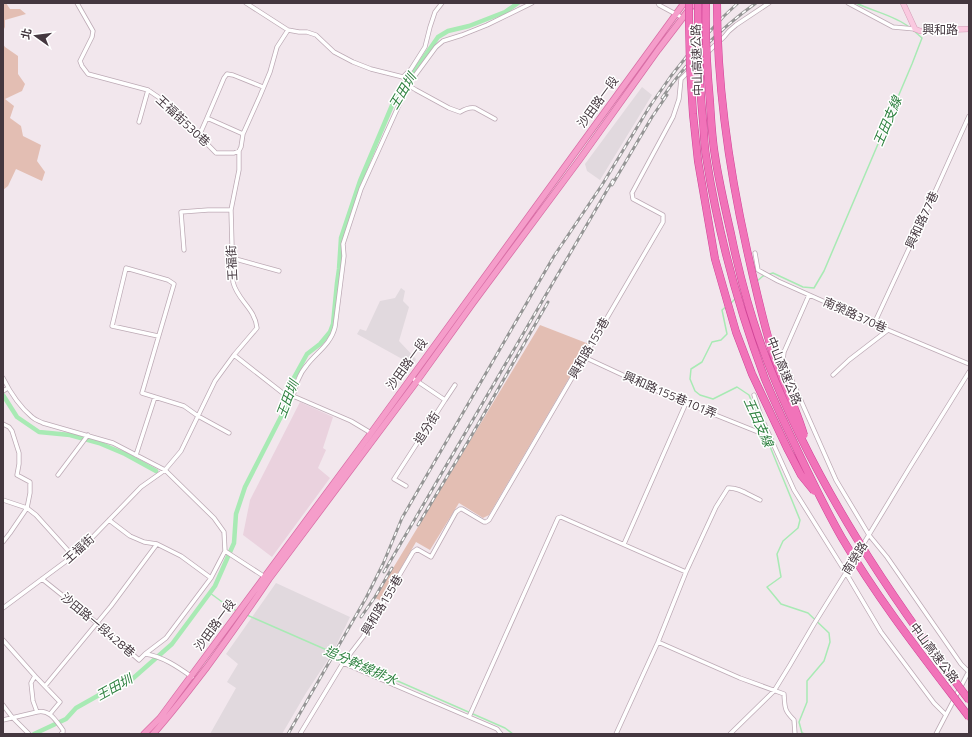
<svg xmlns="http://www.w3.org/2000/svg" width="972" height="737" font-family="'Titillium Web','Noto Sans TC',sans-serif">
<rect width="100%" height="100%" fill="#f2e7ed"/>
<path fill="#e1d9de" d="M642 87 652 95 600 180 587 171 585 164Z
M401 288 405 291 403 301 409 307 399 341 416 359 413 365 357 334 360 329 366 331 380 301 395 298Z
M276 583 350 617 333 652 306 693 282 734H210L236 688 227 682 238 664 226 654Z"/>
<path fill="#ead2de" d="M300 402 333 417 323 448 326 450 318 468 330 478 272 557 243 535 250 500Z"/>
<path fill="#e3beb3" d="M3 3H6L10 9H20L26 14 5 20V27L3 31Z
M3 44 5 47 18 56V74L25 84 22 91 5 99 14 106 10 118 21 126 23 136 41 145 37 161 45 172 42 181 16 169 8 186 3 190Z
M540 325 589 344 489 515 483 518 459 503 430 550 416 542 382 601 375 598Z"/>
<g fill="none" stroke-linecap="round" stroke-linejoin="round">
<path stroke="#a8eab4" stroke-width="1.5" d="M856 3C872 11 896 16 909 27
M756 282 763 276 773 273 803 287 814 288 824 271 912 64 922 38 913 30
M730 304 736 298
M727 306 722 310 727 334 721 340 712 342 702 362 691 369 690 379 695 391 700 395 713 399 737 387 749 395 800 520 798 528 783 541 777 554 781 577 767 587 781 604 808 613 829 633 830 642 824 661 807 681V702L799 722 802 733 805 734
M210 593 229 607 237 611
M240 612 505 728 513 734"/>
<path stroke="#a8eab4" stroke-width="4.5" d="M3 395 17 417 39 432 70 435 99 443 125 454 156 471
M34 734 66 719 76 708 115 686 130 681 172 644 215 586 234 543 236 514 245 487 287 405 291 383 307 354 320 344 330 332 333 324 337 283 339 269 341 238 360 181 396 96 420 63 438 37 448 31 469 26 505 12 518 3"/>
<g stroke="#bdaab5" stroke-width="5">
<path id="street" d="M77 3 93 31 92 37 80 61 82 66 88 74 148 90 167 103 216 153H234L239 151
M246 3 288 30 299 32H307L316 35 334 52 353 62 371 69 403 77
M658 3 659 5 683 18
M848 3 893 27 915 29
M403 77 408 85 416 90 449 108 460 112C465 109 470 107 475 108L495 119
M403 77 411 69 425 47 430 27 435 12 442 3
M207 118 243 134
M139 122 148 90
M199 136 207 118 224 78 227 74 233 75 263 87
M184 250 181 212 208 210H231
M755 253 758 270 778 281 888 330 969 364
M232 258 279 271
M809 295 784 352 783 360 836 480 869 535 887 557 961 664 969 672
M874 324 925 214 969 116
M158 336 112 326 126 268 168 280 174 284 142 393 184 406 198 416 229 433
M234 355 284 394 293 396 351 421 371 433
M584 357 668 396 758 432
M833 375 849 360 888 330
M3 378C10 392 20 407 32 417 35 420 39 421 43 423L113 443 165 470 214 518 224 532 225 551 265 577
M3 391 8 388
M754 395 762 419 794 490 846 573 881 632 934 703 946 715
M293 396C296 385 299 374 307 365 317 352 331 344 335 327L344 256 343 244 361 189 408 85 436 47 443 41 462 35 487 25 532 3
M445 400 455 385
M3 424 9 427 12 431 19 453V464L17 475 30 482V493L27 508 10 533 3 542
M136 455 155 397
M58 475 88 435
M406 486 394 479 445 400 411 377
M3 500 27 508 36 515 73 556
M109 520 130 536 144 542 157 544 181 556 211 578
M624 544 686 403
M42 579 97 623 139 660 145 654C162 656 178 667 192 677
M3 608 73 556 85 545 141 487 165 470 181 451 215 381 234 355 257 328C255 308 237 300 233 282L231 210 239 170V151L241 147 243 134 260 96 270 72 277 47 288 30
M3 640 35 676 60 702 50 714
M658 642 740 678 784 694C785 708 784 710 794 720L795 734
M145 654 166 638 211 578 225 551
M343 663 497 729 501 734
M45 686 111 606 157 544
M3 705 12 717 29 734
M37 712C50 709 56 721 63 730V732L61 734
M469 717 558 518 561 517 686 572
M3 720 37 712 33 701 31 683 32 681 35 676
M300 734 343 663 363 637 413 552 417 549 431 557 456 512 460 509H462L484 522H486L489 520 663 222V215L633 199 632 193 673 117 679 99 681 79 713 47 724 37 729 31 736 25 769 3
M616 734 658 642 686 572 716 507 728 488C739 487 750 496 760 500
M730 734 774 691 790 665 814 624 847 571 910 467 969 372
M936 734 969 671"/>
</g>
<g stroke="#d49fb9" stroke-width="6">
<path id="secondary" d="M903 3 915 29 920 31 969 29"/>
</g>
<g stroke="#d96ea6" stroke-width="7">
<path id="primary" d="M144 734 160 718 371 433 684 3
M153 734C173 712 189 690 207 667 228 638 249 609 269 579L417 381 473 303 580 159 658 50 694 3"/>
</g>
<use href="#street" stroke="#fff" stroke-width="3.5"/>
<use href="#secondary" stroke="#fac9e0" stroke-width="5"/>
<use href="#primary" stroke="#f59dca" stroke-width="5.5"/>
<g stroke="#959595" stroke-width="3">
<path id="rail" d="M662 98C686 62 721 28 756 3
M612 185 652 117 667 95
M418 525 469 440 548 302
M384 572 613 180
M361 617 375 597 392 568
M288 734 366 598 383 564 402 518 554 256 602 185 650 106 671 76 687 56 724 16 738 3"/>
</g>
<use href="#rail" stroke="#fff" stroke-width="1.5" stroke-dasharray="4.5" stroke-linecap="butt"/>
<g stroke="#cf4496" stroke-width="8" stroke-linecap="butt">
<path id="highway-bridge" d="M689 3V20L690 66 693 114 698 161 715 259 736 332 752 374 788 450 801 475 814 491
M698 3C698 42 699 81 703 121 704 132 704 144 706 156 718 232 738 307 765 379 776 406 789 432 801 458 814 485 827 512 842 538 879 601 925 659 969 717
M706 3C705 36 707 69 710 102 711 120 712 138 715 156 719 182 725 208 731 234 740 278 752 322 768 363 816 486 890 596 969 700
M717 3C717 86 729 169 747 250 754 281 761 313 770 344 779 375 795 404 804 435"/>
</g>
<use href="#highway-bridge" stroke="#f173b9" stroke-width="7"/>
</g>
<g text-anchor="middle" stroke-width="3" stroke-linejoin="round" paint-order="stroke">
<g font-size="12" fill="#44373f" stroke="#fff">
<text x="940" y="34">興和路</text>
<text transform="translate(697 60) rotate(-92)" y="4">中山高速公路</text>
<text transform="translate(598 102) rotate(-54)" y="4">沙田路一段</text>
<text transform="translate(183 121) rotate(43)" y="4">王福街530巷</text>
<text transform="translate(922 220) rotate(-65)" y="4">興和路77巷</text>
<text transform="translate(232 263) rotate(-93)" y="4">王福街</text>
<text transform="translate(855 315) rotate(24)" y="4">南榮路370巷</text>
<text transform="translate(589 348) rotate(-60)" y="4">興和路155巷</text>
<text transform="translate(407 364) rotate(-54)" y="4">沙田路一段</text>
<text transform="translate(784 371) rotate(68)" y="4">中山高速公路</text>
<text transform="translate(670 395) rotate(23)" y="4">興和路155巷101弄</text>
<text transform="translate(427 428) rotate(-57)" y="4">追分街</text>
<text transform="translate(79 549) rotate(-42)" y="4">王福街</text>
<text transform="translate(855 558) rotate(-58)" y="4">南榮路</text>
<text transform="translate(382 605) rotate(-59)" y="4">興和路155巷</text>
<text transform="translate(98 625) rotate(40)" y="4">沙田路一段428巷</text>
<text transform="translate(215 625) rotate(-54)" y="4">沙田路一段</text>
<text transform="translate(934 653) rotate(53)" y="4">中山高速公路</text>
</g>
<g font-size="13" font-style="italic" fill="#2f8240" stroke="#fff">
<text transform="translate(402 91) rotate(-59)" y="5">王田圳</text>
<text transform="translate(887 121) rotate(-67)" y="5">王田支線</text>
<text transform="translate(287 399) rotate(-69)" y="5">王田圳</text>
<text transform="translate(759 422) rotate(66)" y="5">王田支線</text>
<text transform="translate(361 665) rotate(24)" y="5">追分幹線排水</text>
<text transform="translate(114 687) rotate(-29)" y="5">王田圳</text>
</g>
</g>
<rect width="972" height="737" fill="none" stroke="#44373f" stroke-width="8"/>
<g transform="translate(36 36) rotate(284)" stroke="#ffffff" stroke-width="3" paint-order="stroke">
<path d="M0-3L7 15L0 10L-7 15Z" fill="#44373f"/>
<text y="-6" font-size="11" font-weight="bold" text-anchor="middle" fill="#44373f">北</text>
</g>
</svg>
